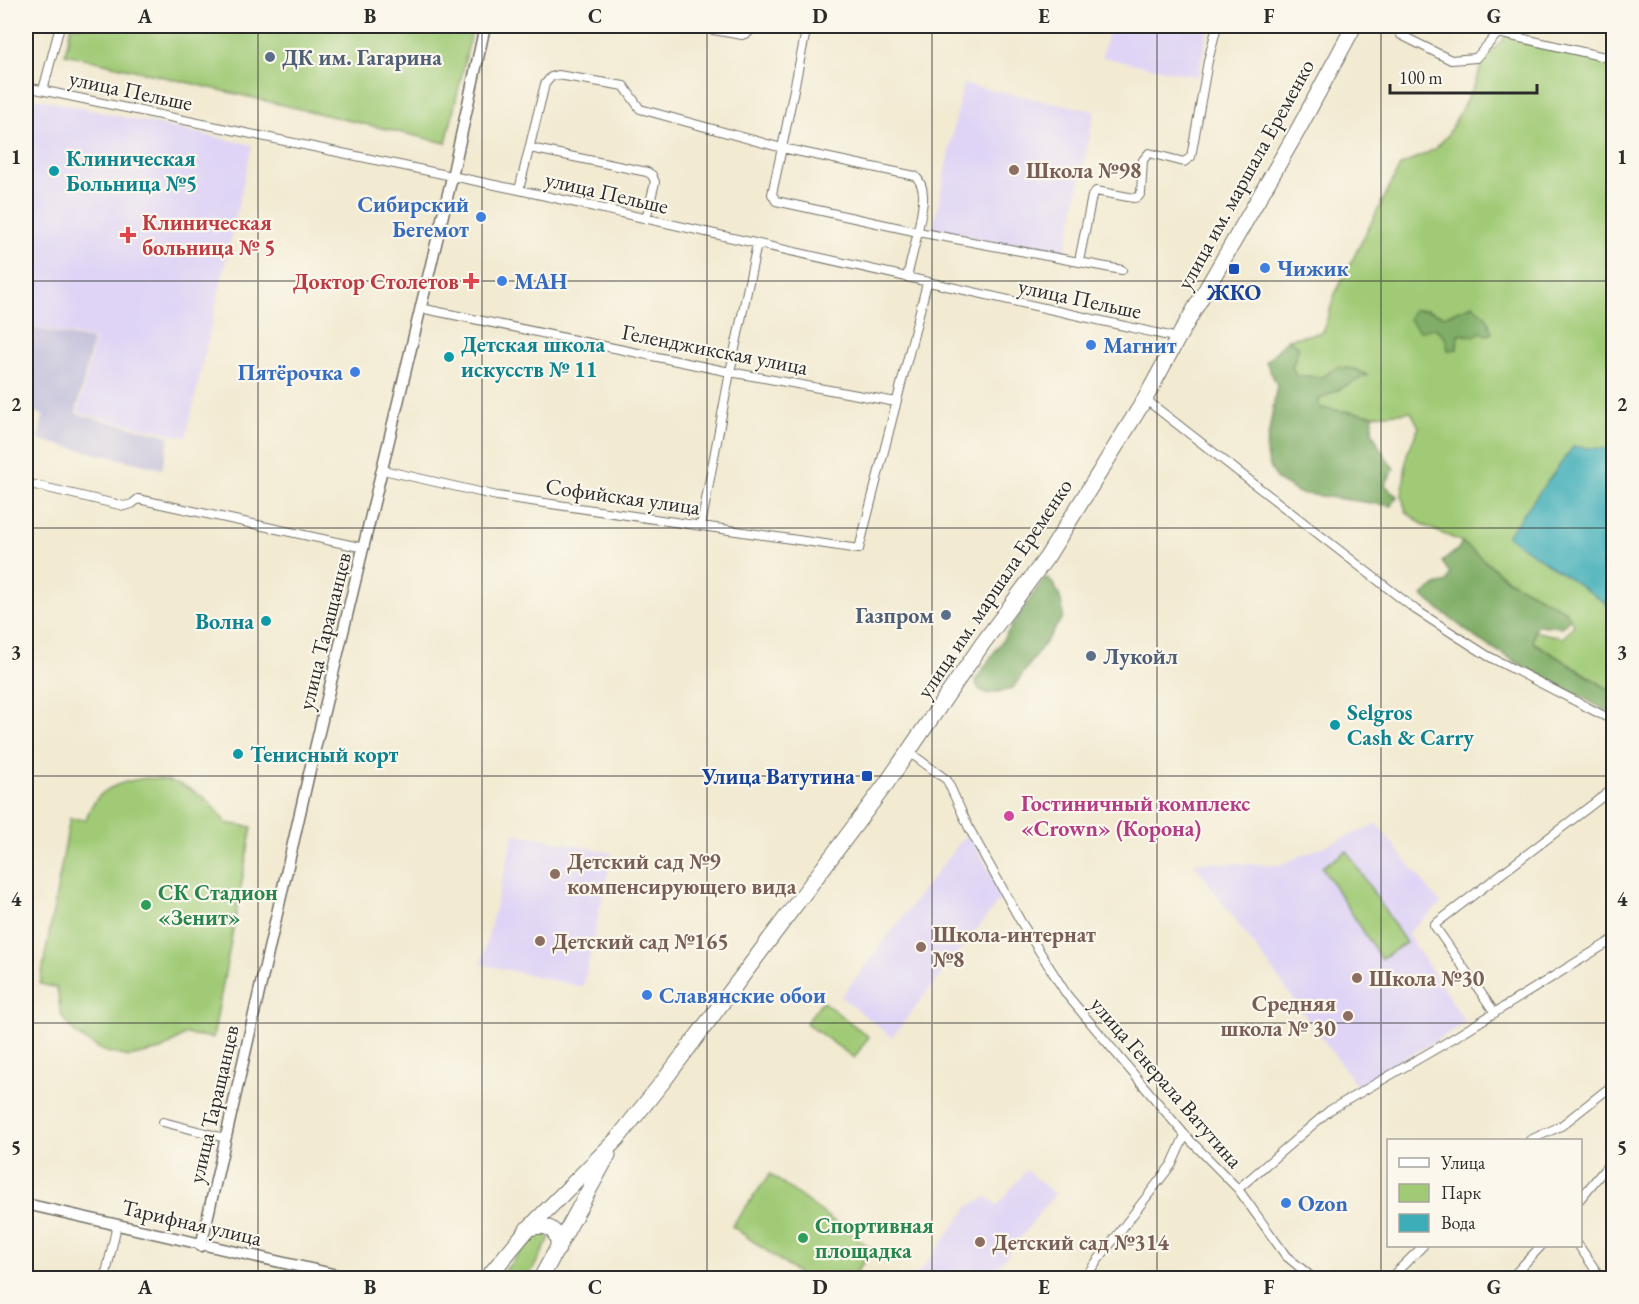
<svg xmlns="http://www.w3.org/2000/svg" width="1639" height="1304" font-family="'EB Garamond',serif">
<rect width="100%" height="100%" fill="#fbf7ec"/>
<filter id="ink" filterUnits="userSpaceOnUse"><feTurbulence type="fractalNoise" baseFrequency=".0167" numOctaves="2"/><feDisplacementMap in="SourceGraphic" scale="12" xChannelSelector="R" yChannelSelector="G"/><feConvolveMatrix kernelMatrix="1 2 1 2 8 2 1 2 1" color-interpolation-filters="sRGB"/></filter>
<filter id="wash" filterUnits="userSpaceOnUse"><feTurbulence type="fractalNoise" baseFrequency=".008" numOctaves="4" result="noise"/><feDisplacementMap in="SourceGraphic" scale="24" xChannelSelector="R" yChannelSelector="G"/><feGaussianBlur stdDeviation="1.35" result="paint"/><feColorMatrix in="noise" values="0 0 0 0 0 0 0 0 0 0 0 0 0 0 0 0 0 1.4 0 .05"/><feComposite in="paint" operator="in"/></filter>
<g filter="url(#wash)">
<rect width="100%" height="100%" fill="#f2ead1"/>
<path fill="#dfd4f5" d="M1109 26H1208L1198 77 1102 57Z
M963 84 1095 111 1064 257 933 229Z
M26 96 252 145 186 437 78 413 95 339 26 326Z
M1377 824 1441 904 1407 933 1466 1023 1357 1086 1193 862 1279 865Z
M968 832 1003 896 892 1037 841 997Z
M514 833 612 853 583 987 481 964Z
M1026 1170 1055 1194 989 1278H915L970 1205 987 1197 998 1205Z"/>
<path fill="#c3c0db" d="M26 327 93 340 76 414 170 436 162 469 38 440 43 415 26 410 31 378 26 377Z"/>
<path fill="#a0ca76" stroke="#667a50" stroke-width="1.5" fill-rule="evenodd" d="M71 26H473L446 143 65 54Z
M1507 35 1614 62 1613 692 1533 642 1534 631 1563 638 1574 625 1566 611 1508 580 1462 542 1425 526 1406 512 1402 496 1407 454 1419 427 1411 412 1373 415 1320 408 1318 400 1366 375 1322 377 1296 376 1292 367 1299 347 1288 339 1323 332 1335 294 1400 166 1435 149 1447 136 1475 84 1483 61ZM1473 305 1475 336 1458 334 1448 350 1446 338 1435 328 1427 310 1444 316Z
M146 778C180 778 208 795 226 823L252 827 213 1038 186 1034 161 1050 129 1057 103 1051 77 1035 61 1015 57 988 40 984 70 818 86 820C94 790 117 782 146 778Z
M1347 851 1406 943 1381 959 1322 867Z
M822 1001 869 1037 854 1058 806 1023Z
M770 1174 873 1250 852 1278H804L732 1226Z
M545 1232 550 1238 528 1278H499L535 1233Z"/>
<path fill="#80ae67" stroke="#566c49" stroke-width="1.5" d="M1473 305 1487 318 1492 333 1487 335 1480 332 1475 336 1458 334 1457 349 1448 350 1446 338 1435 328 1419 331 1409 319 1413 310H1427L1444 316Z
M1288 339 1299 347 1292 367 1296 376 1322 377 1337 367 1355 369 1367 375 1318 400 1320 408 1373 415 1372 430 1380 448 1394 469 1385 485 1397 496 1392 506 1299 493 1277 480 1269 464 1266 450 1277 385 1266 362Z
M1462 542 1508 580 1566 611 1570 618 1562 627 1537 625 1534 631 1533 642 1613 692V714L1525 667 1477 639 1422 596 1436 585 1447 582 1450 573 1442 562 1458 549Z
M1048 578C1059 589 1063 601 1063 617L1012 689 987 694 979 689 975 681 1043 580Z"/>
<path fill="#3dadb7" stroke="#346c71" stroke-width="1.5" d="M1573 447 1613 449V608L1507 536Z"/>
</g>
<g filter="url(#ink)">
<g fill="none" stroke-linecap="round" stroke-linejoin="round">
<g stroke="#716e65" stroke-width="10">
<path id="minor" d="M691 26 742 35 748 33 753 26
M1396 26 1401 35 1451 60 1476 58 1498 33 1614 59
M26 87 519 190 1178 338
M43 90 60 26
M530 148 647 172 652 175 655 182 646 219
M782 148 915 176C930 189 920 214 918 232L776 201 772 194Z
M519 190 545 84 551 77 558 75 624 86 640 109 782 148 807 26
M1079 261 1092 196 1096 191 1134 198 1138 197 1141 193 1143 160 1149 153 1184 162 1191 157 1208 61 1217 26
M910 278 908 273 918 232 1122 270
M420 308 730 372 896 402
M1145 399 1416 610 1488 656 1614 721
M383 470 497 496 859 549 927 283
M26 483 124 506 132 504 138 499 364 548
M701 526 730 372 757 244
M909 752 947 780 969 828 1021 922 1067 995 1185 1135 1238 1189 1286 1256 1313 1278
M1495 1013 1434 925 1614 788
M163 1122 225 1138
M1530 1140 1561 1126 1614 1084
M1238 1189 1330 1110 1439 1047 1614 939
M1580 1199 1614 1158
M1579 1246 1601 1278
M105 1278 117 1225
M1084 1278 1172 1164 1185 1135
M1390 1278 1423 1246
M1511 1278 1541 1246"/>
</g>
<g stroke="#716e65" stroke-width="13">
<path id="tertiary" d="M26 1204 350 1278
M201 1246 308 778 452 177 485 26"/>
</g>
<g stroke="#716e65" stroke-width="17">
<path id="trunk" d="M527 1229C546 1222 559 1228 558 1249
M487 1278 527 1230 617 1139 665 1079 886 784 983 643 1047 557 1145 399 1178 338 1298 130 1354 26
M541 1278 608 1155"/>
</g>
<use href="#minor" stroke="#fff" stroke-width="8"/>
<use href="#tertiary" stroke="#fff" stroke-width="10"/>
<use href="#trunk" stroke="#fff" stroke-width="15"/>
</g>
</g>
<path fill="none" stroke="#2b2b2b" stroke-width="1.5" stroke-opacity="0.55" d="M258 26V1278M482 26V1278M707 26V1278M932 26V1278M1157 26V1278M1381 26V1278M26 281H1614M26 528H1614M26 776H1614M26 1023H1614"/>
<g fill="#5c6f8a" stroke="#fbf7ec" stroke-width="2">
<circle cx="270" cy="57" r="6"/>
<circle cx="946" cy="615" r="6"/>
<circle cx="1091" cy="656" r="6"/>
</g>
<g fill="#8d6e63" stroke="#fbf7ec" stroke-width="2">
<circle cx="1014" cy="170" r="6"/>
<circle cx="555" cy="874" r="6"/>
<circle cx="540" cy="941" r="6"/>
<circle cx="921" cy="947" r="6"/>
<circle cx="1357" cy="978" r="6"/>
<circle cx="1348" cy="1016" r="6"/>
<circle cx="980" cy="1242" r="6"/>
</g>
<g fill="#0f9aa8" stroke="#fbf7ec" stroke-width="2">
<circle cx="54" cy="171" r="6"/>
<circle cx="449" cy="357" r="6"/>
<circle cx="266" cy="621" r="6"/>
<circle cx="1335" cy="725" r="6"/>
<circle cx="238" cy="754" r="6"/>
</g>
<g fill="#3f7fe0" stroke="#fbf7ec" stroke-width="2">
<circle cx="481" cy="217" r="6"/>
<circle cx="1265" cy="268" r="6"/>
<circle cx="502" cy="281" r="6"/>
<circle cx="1091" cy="345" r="6"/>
<circle cx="355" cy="372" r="6"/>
<circle cx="647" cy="995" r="6"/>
<circle cx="1286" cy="1203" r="6"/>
</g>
<g fill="#e0444e" stroke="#fbf7ec" stroke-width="2">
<path d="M125 226h6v6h6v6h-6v6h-6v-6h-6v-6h6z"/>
<path d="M468 272h6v6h6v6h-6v6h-6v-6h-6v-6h6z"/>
</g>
<g fill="#1a4fb4" stroke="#fbf7ec" stroke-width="2">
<rect x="1228" y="263" width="12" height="12" rx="3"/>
<rect x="861" y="770" width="12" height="12" rx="3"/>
</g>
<circle fill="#d1479c" stroke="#fbf7ec" stroke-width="2" cx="1009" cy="816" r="6"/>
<g fill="#2e9e5b" stroke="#fbf7ec" stroke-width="2">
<circle cx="146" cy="905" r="6"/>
<circle cx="803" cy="1238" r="6"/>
</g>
<g text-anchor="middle" stroke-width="4.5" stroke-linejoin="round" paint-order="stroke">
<g font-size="22" font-weight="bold" fill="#4e5e75" stroke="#fbf7ec" text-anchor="start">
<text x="282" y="65">ДК им. Гагарина</text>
<text x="934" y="623" text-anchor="end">Газпром</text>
<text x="1103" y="664">Лукойл</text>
</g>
<g font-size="22" fill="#2b2b2b" stroke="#fbf7ec">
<text transform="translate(131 90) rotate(12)" y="8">улица Пельше</text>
<text transform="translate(1245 174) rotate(-61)" y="8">улица им. маршала Еременко</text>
<text transform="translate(607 192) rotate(13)" y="8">улица Пельше</text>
<text transform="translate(1080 298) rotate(12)" y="8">улица Пельше</text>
<text transform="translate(715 349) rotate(11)" y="8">Геленджикская улица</text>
<text transform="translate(623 496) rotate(8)" y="8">Софийская улица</text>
<text transform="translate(994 588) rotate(-56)" y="8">улица им. маршала Еременко</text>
<text transform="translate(324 631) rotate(-76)" y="8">улица Таращанцев</text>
<text transform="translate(1167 1082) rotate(49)" y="8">улица Генерала Ватутина</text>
<text transform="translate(213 1104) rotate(-77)" y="8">улица Таращанцев</text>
<text transform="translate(192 1222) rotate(13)" y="8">Тарифная улица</text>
</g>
<g font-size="22" font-weight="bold" fill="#0d838f" stroke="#fbf7ec" text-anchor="start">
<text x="66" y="166">Клиническая<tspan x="66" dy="25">Больница №5</tspan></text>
<text x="461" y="352">Детская школа<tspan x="461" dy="25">искусств № 11</tspan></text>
<text x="254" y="629" text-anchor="end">Волна</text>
<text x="1347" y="720">Selgros<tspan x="1347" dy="25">Cash &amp; Carry</tspan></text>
<text x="250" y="762">Тенисный корт</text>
</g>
<g font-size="22" font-weight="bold" fill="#785e54" stroke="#fbf7ec" text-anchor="start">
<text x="1026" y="178">Школа №98</text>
<text x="567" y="869">Детский сад №9<tspan x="567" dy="25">компенсирующего вида</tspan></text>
<text x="933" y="942">Школа-интернат<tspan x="933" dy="25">№8</tspan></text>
<text x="552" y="949">Детский сад №165</text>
<text x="1369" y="986">Школа №30</text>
<text x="1336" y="1011" text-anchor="end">Средняя<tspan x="1336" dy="25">школа № 30</tspan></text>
<text x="992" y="1250">Детский сад №314</text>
</g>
<g font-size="22" font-weight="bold" fill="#366cbe" stroke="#fbf7ec" text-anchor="start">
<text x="469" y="212" text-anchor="end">Сибирский<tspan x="469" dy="25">Бегемот</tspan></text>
<text x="1277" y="276">Чижик</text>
<text x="514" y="289">МАН</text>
<text x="1103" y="353">Магнит</text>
<text x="343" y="380" text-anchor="end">Пятёрочка</text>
<text x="659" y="1003">Славянские обои</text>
<text x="1298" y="1211">Ozon</text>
</g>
<g font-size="22" font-weight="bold" fill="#be3a42" stroke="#fbf7ec" text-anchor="start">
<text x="142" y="230">Клиническая<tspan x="142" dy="25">больница № 5</tspan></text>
<text x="459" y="289" text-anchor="end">Доктор Столетов</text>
</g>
<g font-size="22" font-weight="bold" fill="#164399" stroke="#fbf7ec">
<text x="1234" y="300">ЖКО</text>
<text x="855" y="784" text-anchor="end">Улица Ватутина</text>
</g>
<g font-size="22" font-weight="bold" fill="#b23c85" stroke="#fbf7ec" text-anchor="start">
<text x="1021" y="811">Гостиничный комплекс<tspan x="1021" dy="25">«Crown» (Корона)</tspan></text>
</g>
<g font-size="22" font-weight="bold" fill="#27864d" stroke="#fbf7ec" text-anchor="start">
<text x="158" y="900">СК Стадион<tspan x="158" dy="25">«Зенит»</tspan></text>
<text x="815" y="1233">Спортивная<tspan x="815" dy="25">площадка</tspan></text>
</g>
</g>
<rect width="1639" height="1304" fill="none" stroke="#fbf7ec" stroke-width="66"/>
<rect x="1387" y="1139" width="195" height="108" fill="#fbf7ec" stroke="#a8a59f" stroke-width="1.5"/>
<rect x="1399" y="1158" width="30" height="9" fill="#ffffff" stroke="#a8a59f" stroke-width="1.5"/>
<text x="1441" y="1169" font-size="18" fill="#2b2b2b">Улица</text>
<rect x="1399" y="1184" width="30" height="18" fill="#a0ca76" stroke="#a8a59f" stroke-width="1.5"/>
<text x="1441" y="1199" font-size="18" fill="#2b2b2b">Парк</text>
<rect x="1399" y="1214" width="30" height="18" fill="#3dadb7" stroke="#a8a59f" stroke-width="1.5"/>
<text x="1441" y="1229" font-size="18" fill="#2b2b2b">Вода</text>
<path d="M1390 84v9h147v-9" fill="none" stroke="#2b2b2b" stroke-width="3"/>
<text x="1399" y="84" font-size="18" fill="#2b2b2b" stroke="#fbf7ec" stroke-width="4.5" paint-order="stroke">100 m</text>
<rect x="33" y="33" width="1573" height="1238" fill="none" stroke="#2b2b2b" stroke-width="2"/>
<g font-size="20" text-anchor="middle" font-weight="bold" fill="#2b2b2b">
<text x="145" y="23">A</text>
<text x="370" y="23">B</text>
<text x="595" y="23">C</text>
<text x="820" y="23">D</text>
<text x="1044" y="23">E</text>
<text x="1269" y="23">F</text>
<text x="1494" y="23">G</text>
<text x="16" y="164">1</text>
<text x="1622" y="164">1</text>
<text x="16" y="411">2</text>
<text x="1622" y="411">2</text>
<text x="16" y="659">3</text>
<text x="1622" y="659">3</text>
<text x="16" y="906">4</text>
<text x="1622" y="906">4</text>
<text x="16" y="1154">5</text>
<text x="1622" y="1154">5</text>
<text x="145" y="1294">A</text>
<text x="370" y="1294">B</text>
<text x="595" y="1294">C</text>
<text x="820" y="1294">D</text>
<text x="1044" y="1294">E</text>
<text x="1269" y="1294">F</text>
<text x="1494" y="1294">G</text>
</g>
</svg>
